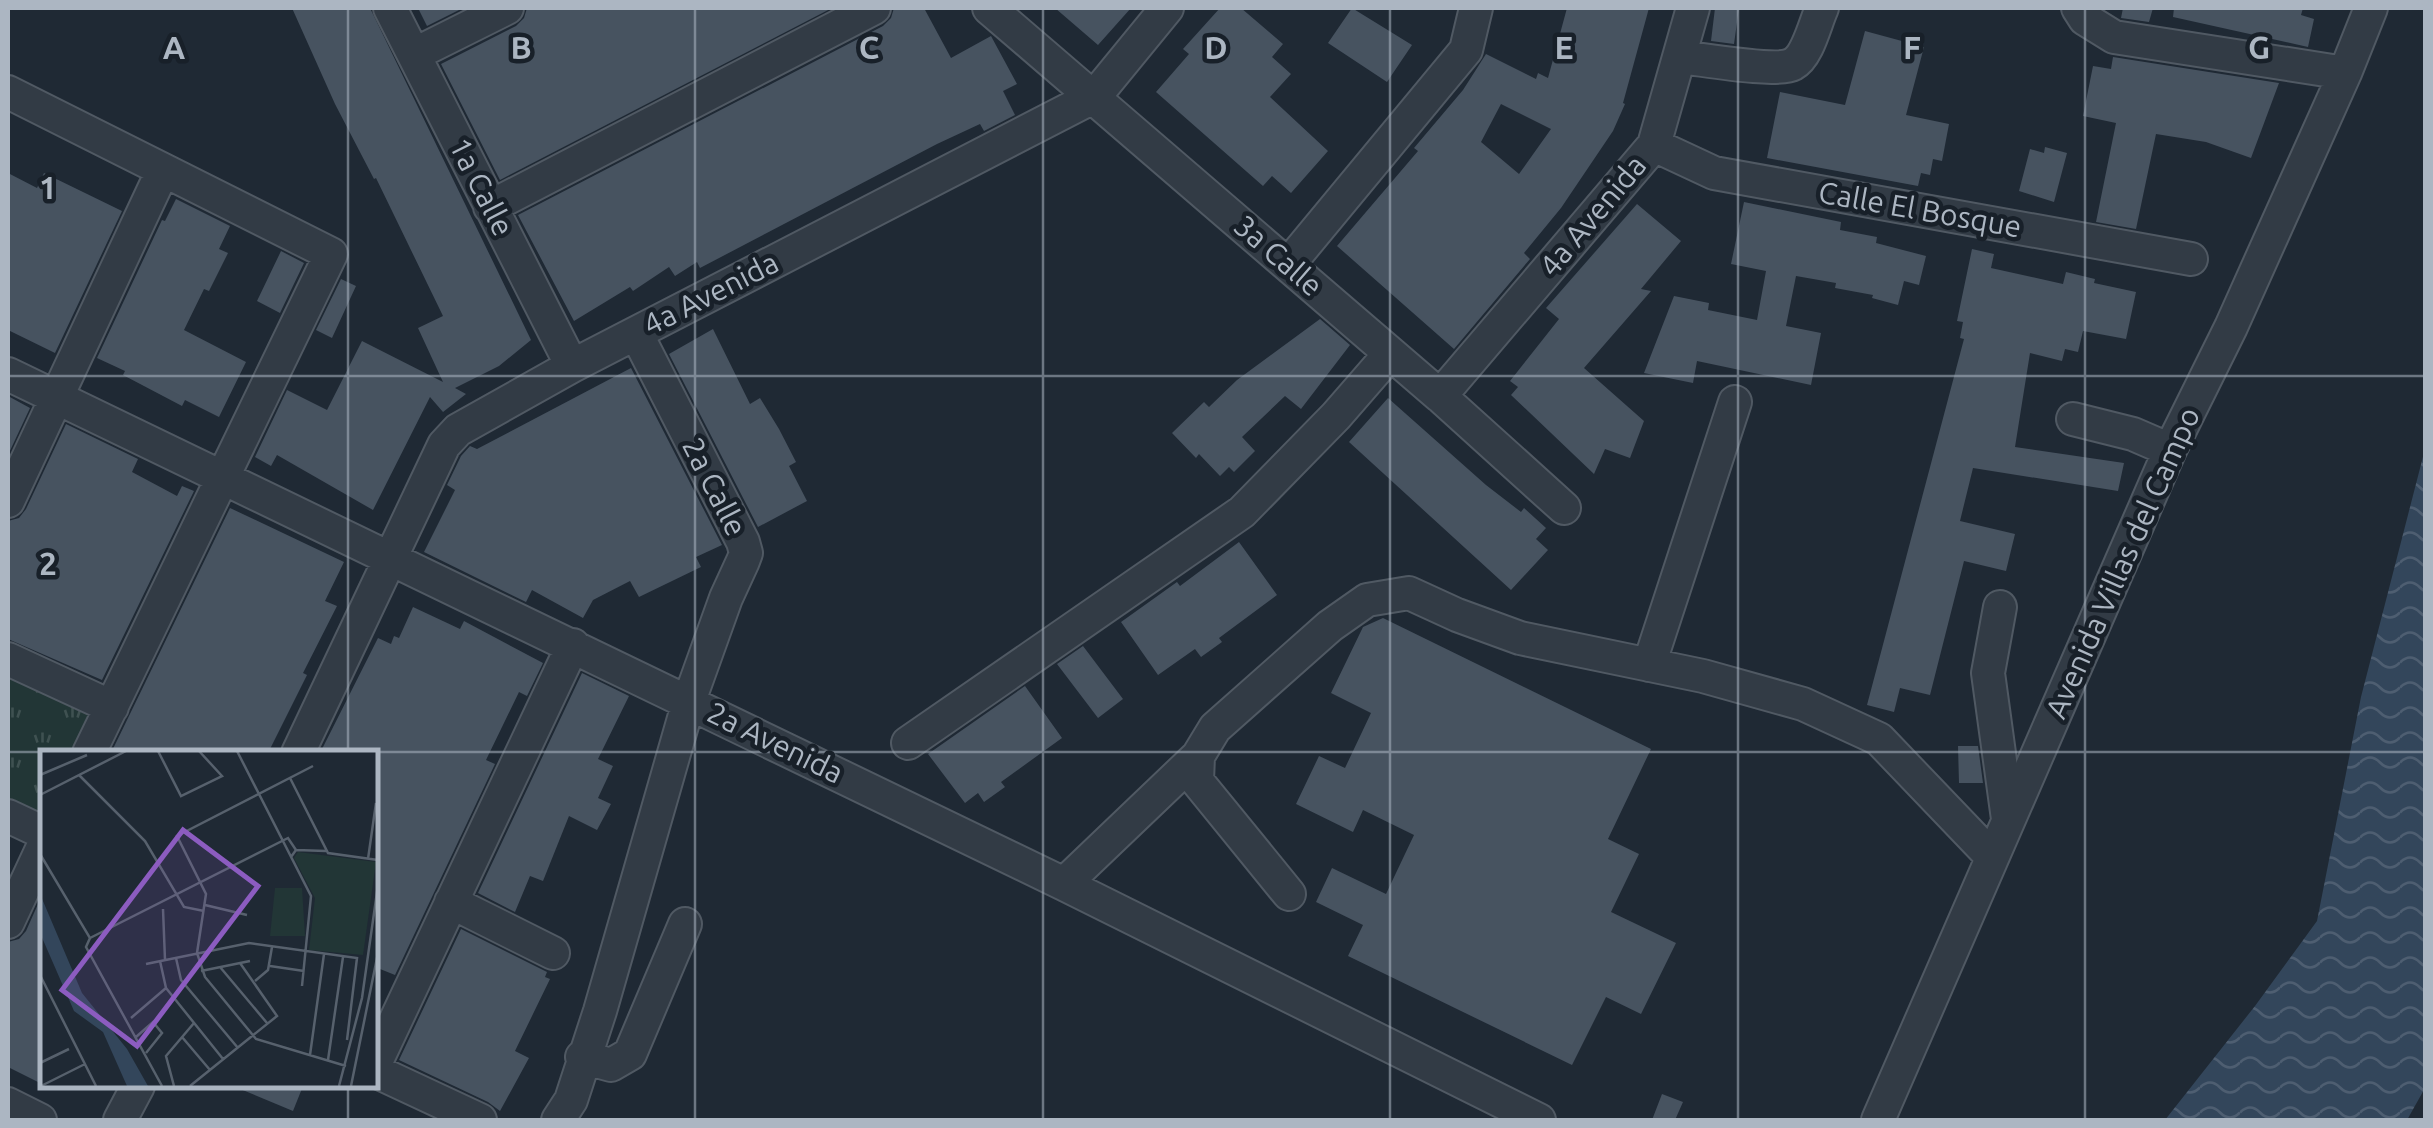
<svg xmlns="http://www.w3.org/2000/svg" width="2433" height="1128" font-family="Ubuntu,sans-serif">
<defs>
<pattern id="park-tufts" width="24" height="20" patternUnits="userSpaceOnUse" patternTransform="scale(2.5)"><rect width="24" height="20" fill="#223636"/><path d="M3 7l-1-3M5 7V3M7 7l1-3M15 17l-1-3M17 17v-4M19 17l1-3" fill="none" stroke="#3f5151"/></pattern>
<pattern id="water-waves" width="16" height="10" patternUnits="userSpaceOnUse" patternTransform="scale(2.5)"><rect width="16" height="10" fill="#33465b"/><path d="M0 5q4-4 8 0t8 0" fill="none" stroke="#4e5e71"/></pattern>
</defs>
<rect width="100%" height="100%" fill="#1f2934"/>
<path fill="url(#park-tufts)" d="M8 672 96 713 77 753H42V818L8 801Z"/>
<path fill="url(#water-waves)" d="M2425 449V1088L2407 1120H2165L2255 1006 2317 921 2361 697Z"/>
<path fill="#475360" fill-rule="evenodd" d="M292 8H370L531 340 499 366 455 388 466 394 443 412 430 397 373 510 277 455 271 466 255 457 287 390 327 410 362 341 443 382 418 328 443 316 376 178 374 179 335 104Z
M418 8H463L427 26Z
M527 8H832L500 180 441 64 516 26 524 18Z
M894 8H924L951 58 991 36 1017 84 1003 91 1015 115 984 131 980 124 937 144 700 268 697 262 675 276 669 267 633 291 630 287 574 321 518 215 883 26 891 18Z
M1055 8H1131L1098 45Z
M1220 8H1241L1283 44 1272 57 1291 74 1270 97 1328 151 1291 193 1272 176 1263 186 1156 92 1189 54 1183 49Z
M1352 8 1412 45 1387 82 1328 43Z
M1567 8H1649L1623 103 1625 104 1613 131 1561 208 1524 253 1530 259 1454 349 1337 246 1418 151 1414 148 1463 90 1486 54 1536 79 1538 73 1548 78ZM1501 104 1551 129 1519 174 1481 142Z
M1715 8H1739L1734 44 1711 41Z
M2123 8H2153L2149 22 2121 18Z
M2174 8H2303L2301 15 2314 19 2308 47 2173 17Z
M1865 31 1924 47 1906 115 1949 124 1942 161 1933 159 1930 175 1921 173 1918 186 1767 158 1780 92 1845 105Z
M2113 57 2279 83 2251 158 2206 142 2156 134 2136 229 2096 222 2116 123 2083 116 2093 66 2111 69Z
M2045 147 2067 153 2054 202 2019 191 2030 149 2044 153Z
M8 173 37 188 44 173 122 211 55 353 8 330Z
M176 199 230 226 219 249 228 253 209 291 204 289 184 330 246 362 219 417 185 400 182 406 123 375 125 371 97 358 162 220 165 221Z
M1744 202 1841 222 1840 230 1877 237 1876 243 1926 256 1919 285 1904 281 1898 305 1872 298 1873 295 1835 288 1836 283 1796 276 1786 326 1821 333 1811 385 1697 361 1693 383 1644 373 1674 296 1709 303 1708 310 1757 320 1766 271 1731 264Z
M1637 204 1681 241 1641 289 1651 291 1584 368 1644 421 1630 458 1605 449 1594 474 1511 395 1518 387 1510 381 1559 319 1546 308Z
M1972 249 1994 254 1991 268 2063 284 2066 272 2095 279 2094 283 2136 292 2126 339 2083 331 2078 352 2065 349 2062 361 2030 353 2015 447 2124 463 2118 491 1973 468 1960 521 2015 534 2006 571 1964 561 1930 695 1900 688 1894 712 1867 705 1964 339 1960 338 1963 322 1957 321Z
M281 251 304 263 280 313 257 301Z
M341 279 356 286 332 338 316 330Z
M1320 319 1350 345 1301 409 1285 396 1242 437 1255 451 1234 472 1229 467 1220 476 1199 454 1196 458 1172 433 1204 402 1209 407 1237 380Z
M713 329 750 404 760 398 779 429 796 462 789 466 807 501 758 527 669 354Z
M631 368 722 545 696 557 701 567 639 597 630 581 593 600 583 618 532 590 526 602 424 552 455 490 447 485 461 456 470 446 477 449Z
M8 396 30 408 8 455Z
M1388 398 1486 485 1521 512 1524 508 1546 528 1536 539 1548 550 1511 590 1349 442Z
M66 424 138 459 132 472 177 496 182 486 194 491 102 680 8 639V521L19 518 26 509Z
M230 508 344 562 325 601 337 606 303 673 307 675 268 753H111Z
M1239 542 1277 595 1219 638 1222 642 1201 657 1195 649 1158 675 1121 622 1177 582 1180 586Z
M413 607 460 629 464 621 543 663 527 696 519 692 486 760 495 764 395 975 375 967V753H320L378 638 391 644 394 636 399 638Z
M1383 618 1651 749 1608 839 1639 854 1611 912 1676 943 1641 1014 1606 997 1572 1065 1348 956 1363 925 1316 902 1332 868 1386 894 1414 835 1363 810 1353 832 1296 804 1319 756 1345 768 1371 713 1331 693 1363 627Z
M1083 646 1123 699 1098 718 1057 664Z
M582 673 629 696 598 759 613 766 598 798 611 804 597 830 569 816 543 881 530 876 515 912 478 893Z
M1025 686 1062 738 1001 782 1005 787 984 802 978 793 965 803 928 754Z
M1958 746H1978L1983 783H1959Z
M42 895V1084L8 1067V942L19 939 26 931Z
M461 929 547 972 545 977 550 979 515 1051 529 1058 500 1111 488 1102 399 1060Z
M233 1086H303L293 1111Z
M1662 1094 1683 1102 1675 1120H1652Z"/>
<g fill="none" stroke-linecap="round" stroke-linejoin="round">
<g stroke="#505963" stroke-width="36">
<path id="minor" d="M390 8 572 366
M989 8 1440 396 1564 508
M2078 8 2085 19 2114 37 2345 73
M415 54 507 8
M1680 57C1701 59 1777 73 1793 64 1808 56 1815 23 1822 8
M8 92 331 254 89 753
M1654 145 1714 173 2191 259
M490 207 874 8
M1288 265 1466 50 1476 8
M8 374 1064 884 1539 1120
M1440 396 1654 145 1693 8
M2073 419 2133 434 2170 450
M8 501 163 170
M2000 607 1988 673 2008 819
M8 659 112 707
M1649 665 1735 402
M908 743 1242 512 1336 416 1389 355
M298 753 444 445 458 430 572 366 1095 96 1167 8
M8 816 42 832
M1064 884 1198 756
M1289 894 1197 781 1198 756 1215 728 1330 626 1367 600 1409 593 1457 615 1520 638 1703 676 1803 704 1879 739 1992 857
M451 902 553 953
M8 922 42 849
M582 1057 611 1065 630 1054 685 924
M375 1064 573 645
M375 1071 480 1120
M8 1104 40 1120
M120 1120 138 1086
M558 1120 571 1100 600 1011 689 701 726 598 743 561 746 553 743 542 636 333
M1878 1120 2170 450 2231 327 2345 73 2371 8"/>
</g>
<use href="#minor" stroke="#323b45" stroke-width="32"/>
</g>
<path fill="none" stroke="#acb6c2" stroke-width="2.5" stroke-opacity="0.55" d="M348 8V753M695 8V1120M1043 8V1120M1390 8V1120M1738 8V1120M2085 8V1120M8 376H2426M8 752H2426M348 1086V1120"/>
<g text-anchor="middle" stroke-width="9" stroke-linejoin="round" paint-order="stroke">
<g font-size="30" fill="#acb6c2" stroke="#182029">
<text transform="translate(481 187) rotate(63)" y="10">1a Calle</text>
<text transform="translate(1920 210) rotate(10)" y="10">Calle El Bosque</text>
<text transform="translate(1593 216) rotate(-50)" y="10">4a Avenida</text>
<text transform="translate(1278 256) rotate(41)" y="10">3a Calle</text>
<text transform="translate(711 294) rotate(-27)" y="10">4a Avenida</text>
<text transform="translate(714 487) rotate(63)" y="10">2a Calle</text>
<text transform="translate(2123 563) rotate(-66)" y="10">Avenida Villas del Campo</text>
<text transform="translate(775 743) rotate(26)" y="10">2a Avenida</text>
</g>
</g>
<g transform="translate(40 750)">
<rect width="338" height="338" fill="#1f2934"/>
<path d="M235 138H262L265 186H230Z" fill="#223636"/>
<path d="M258 102 336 112 323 205 269 200 275 148 254 108Z" fill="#223636"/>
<path d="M0 144 42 243 87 299 108 336H87L63 282 34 261 0 183Z" fill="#33465b"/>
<path fill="none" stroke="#57616d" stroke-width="2.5" d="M118 1 141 46 182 26 159 1M197 1 271 146 262 236M273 16 137 86 166 144 157 203 165 227 216 289 306 316M0 25 47 5M39 25 105 91 144 157 164 161M250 28 288 103 338 110M0 45 86 1M256 100 286 101M0 104 50 188 46 197 122 336M328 109 336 53M165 155 207 165M123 159 125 210M50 188 248 88 256 100 251 107M136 208 141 230 198 298M120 211 126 238 183 309M106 214 209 193 317 208 307 290M230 216 264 221M180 217 227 273M161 221 210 211M0 225 56 336M215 231 228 220 232 197M91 268 126 238M96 287 113 272 122 283 106 303M142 287 170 320M270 305 284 204M288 310 303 207M0 313 29 299M1 336 45 314M134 336 126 306 154 273M150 336 237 266 200 213M299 336 322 248 338 135M311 336 338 203"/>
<path fill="#8c5cc0" fill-opacity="0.15" stroke="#8c5cc0" stroke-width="5" d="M143 80 218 136 97 296 22 240Z"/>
<rect width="338" height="338" fill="none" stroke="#acb6c2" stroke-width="5"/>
</g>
<g font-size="32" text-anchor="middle" font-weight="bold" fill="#acb6c2" stroke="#182029" stroke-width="9" stroke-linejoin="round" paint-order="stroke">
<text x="174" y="59">A</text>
<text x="521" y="59">B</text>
<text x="869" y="59">C</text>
<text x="1216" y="59">D</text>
<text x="1564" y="59">E</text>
<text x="1912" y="59">F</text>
<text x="2259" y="59">G</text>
<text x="48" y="199">1</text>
<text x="48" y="575">2</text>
</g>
<rect width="2433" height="1128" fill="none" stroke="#acb6c2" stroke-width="20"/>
</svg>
